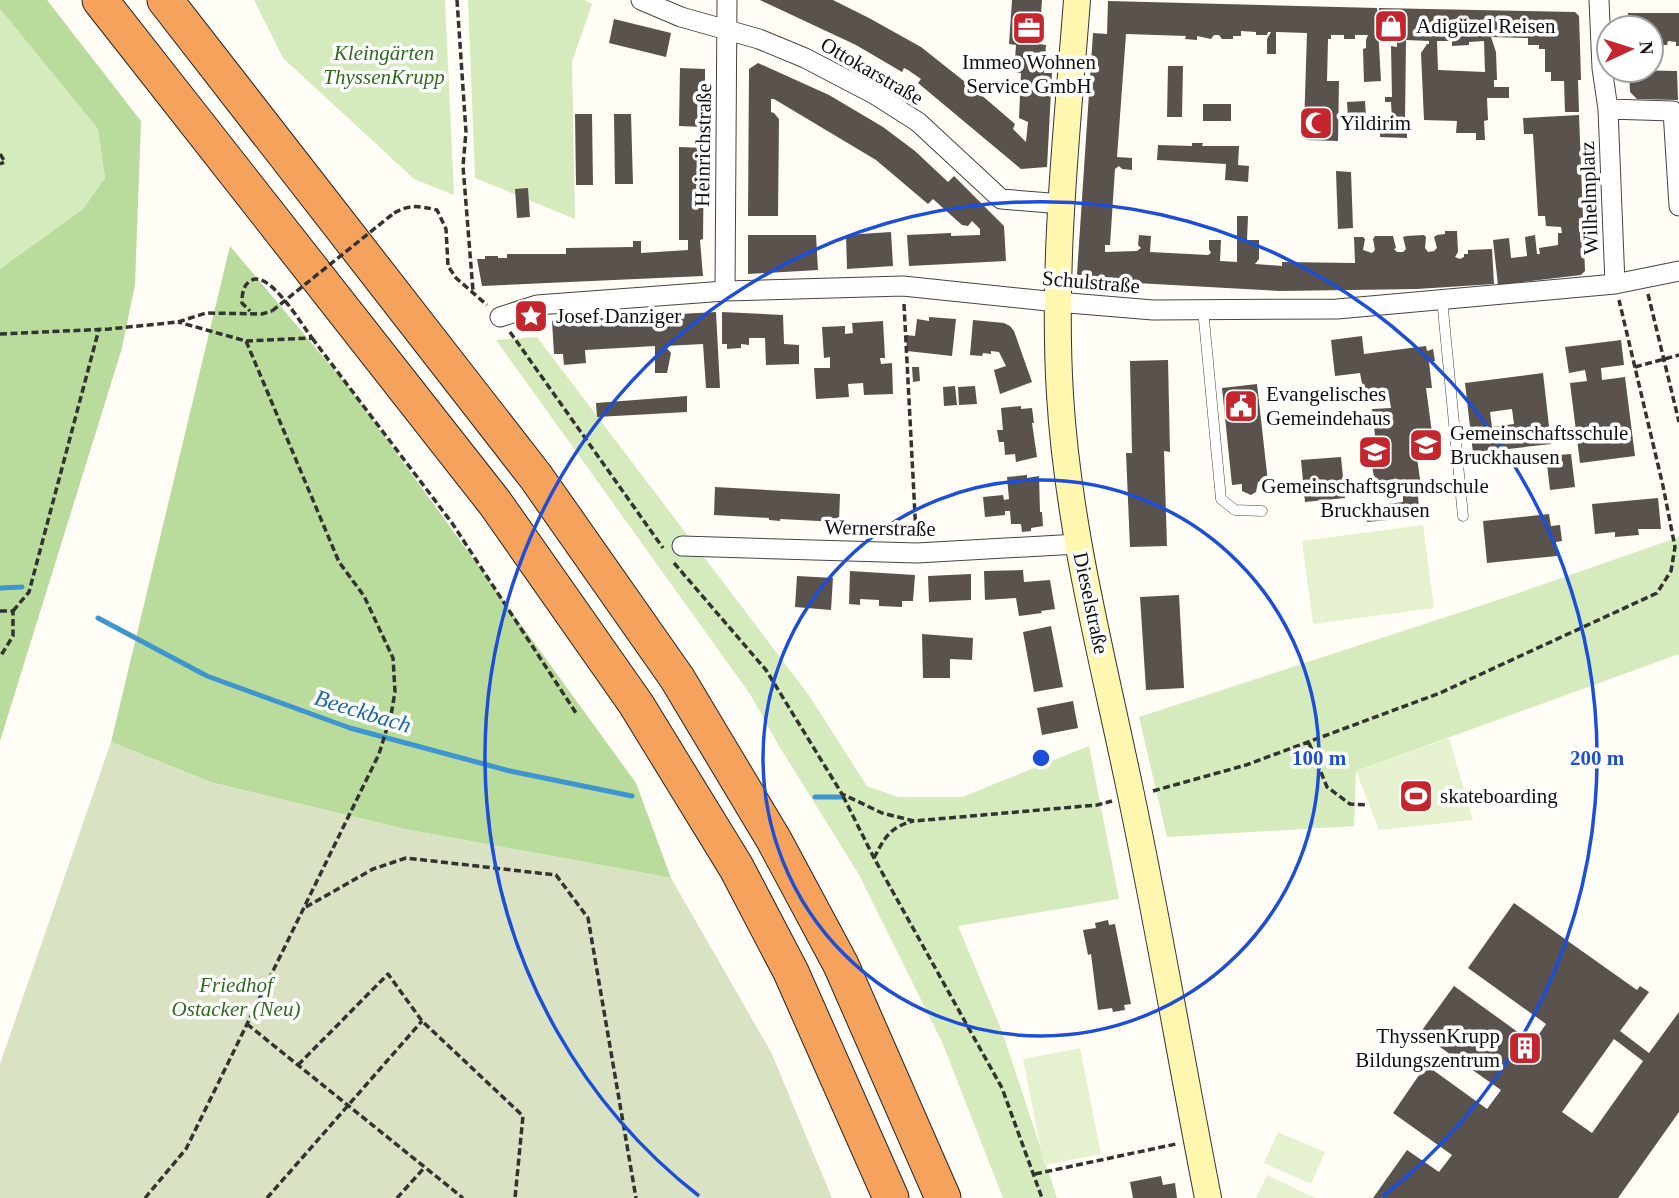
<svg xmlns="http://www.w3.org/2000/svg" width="1679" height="1198" font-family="'Times New Roman',serif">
<rect width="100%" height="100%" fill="#fffdf5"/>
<path fill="#d5ebbd" d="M254 0H445L454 195 414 179 283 58Z
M468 0H584L592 4 572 62 575 219 475 178Z
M0 9 98 129 105 178 83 209 0 269Z
M537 337 808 694 867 786 898 797H962L1089 746 1119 899 958 926 1002 1031 1057 1198H1003L942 1042 858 873 779 746 750 694 496 340Z
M1679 537V654L1356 771 1354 826 1167 837 1139 717 1498 600Z"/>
<path fill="#b9dc9c" d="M0 0H47L141 121 135 284 122 348 0 741V269L83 209 105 178 98 129 0 9Z
M230 246 350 389 636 783 671 878 404 829 210 782 111 742Z"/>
<path fill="#d9e3c4" d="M111 742 210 782 404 829 671 878 771 1052 832 1198H0V1064Z"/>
<path fill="#e6f2cf" d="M1423 525 1434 608 1313 624 1302 541Z
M1449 738 1473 820 1379 830 1356 771Z
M1080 1048 1101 1154 1044 1165 1023 1059Z
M1278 1132 1325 1152 1311 1184 1264 1163Z
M1267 1175 1316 1198H1256Z"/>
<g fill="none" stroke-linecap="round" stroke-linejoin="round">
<path stroke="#3f96cf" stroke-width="5" d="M0 588 22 587
M98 618 207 676 350 728 510 771 632 796
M815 797H842"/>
</g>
<path fill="#5a524d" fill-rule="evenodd" d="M760 0H833L869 18 921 47 979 93 1015 124 1013 129 1026 142 1028 122 1019 118 1021 73 1014 72 1016 45 1009 44 1012 0H1042L1039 44 1046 45 1044 73H1052L1047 167 1021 169 918 83 921 79 908 70 904 68 902 72 856 45Z
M1108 1 1377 8 1378 18 1379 8 1575 12 1579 16 1580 46 1581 80H1578L1579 112H1565L1564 81H1551V72H1545V49H1539V45H1528V38L1491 37 1496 52 1497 80H1494V87H1509V98H1487L1488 120 1484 121 1485 140H1476V133H1456L1457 121 1424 120 1421 53 1427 44H1429V41L1406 40 1405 119H1392L1391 102H1385V97H1392L1391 46 1397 47V40H1379L1378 28 1381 81 1364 82 1363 49 1366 48V40L1368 35H1355V39H1344V35H1331V39H1328L1327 81H1339L1338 141 1306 140 1307 127H1304L1307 33 1276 32V54H1267V39L1271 32H1268L1267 35H1256V32L1241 31V36H1233V39H1222L1219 35H1214L1211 39 1197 36V40L1185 39 1186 36 1126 34 1117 157 1132 158V170L1122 169 1119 166 1115 169 1110 245H1105V252L1137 251 1141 248 1138 245 1139 235 1151 236 1150 252 1208 255 1211 253 1209 249V240H1221L1220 261 1237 262V216H1248L1247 240H1259V259L1255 264 1282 266V262L1355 263 1354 237H1363L1365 239 1363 250 1372 253 1375 250 1373 239 1375 236H1393L1396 248 1394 249 1397 252H1403L1406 249 1403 237 1406 236 1424 235 1426 237 1425 248 1428 252 1434 251 1437 248 1434 237 1437 235 1445 234V231H1457L1458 252 1455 257 1460 259 1464 257V254H1468V250L1492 249 1494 284 1417 289 1280 291 1082 280 1077 274 1093 33 1107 34ZM1437 41H1452V46L1469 45V42L1484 41 1485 72 1438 70Z
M1628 13H1679V46H1676V42L1668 41 1667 45H1651V28H1627Z
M614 19 671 33 666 57 609 43Z
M758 63 829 95 883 127 915 151 948 182 954 176 1004 226 1006 261 909 266 907 235 951 233V236L980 235V229L972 221 968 226 962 225 933 199 928 204 876 160 774 99H771V112L774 113 779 119 778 216H748L749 69Z
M1168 66H1183L1182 117H1167Z
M680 68 705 69V127L679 126Z
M1629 70 1677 71 1678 100 1637 99 1630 92Z
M1365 101 1366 117 1348 118 1347 102Z
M1203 104H1231V121H1203Z
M575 114H592L593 185H576Z
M614 114H631L633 184H615Z
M1579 115 1585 271 1581 275 1498 285 1493 240 1509 238 1511 258 1527 256 1525 237 1535 235 1537 254H1540L1539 248 1558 245V233H1562L1561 227 1546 226 1545 216H1538L1533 134H1524L1523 118Z
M1380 120 1407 121V138L1380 137Z
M1192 143H1203L1202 146H1239L1238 165 1249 166 1248 182 1225 180 1226 164 1157 160 1158 145 1192 146Z
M679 147 704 148 703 239 700 240 703 276 482 286 477 259H485V256H498V258H507V254H566V248L633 247V241H641V253L688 250V240H679Z
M1336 171 1351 172 1353 228 1338 229Z
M528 188 530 217 517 218 515 189Z
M891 232 893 266 847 269 846 235Z
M748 235H816L818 270 748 274Z
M716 312 720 388H706L703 344 665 346 671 353 667 373H655V346L585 350 586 363 564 365 563 354H554L552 321Z
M722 312 783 315 784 344 799 345V364L766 365 765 338H749V345L741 344V348L727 349V344H722Z
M929 317 956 319 952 356 907 351 906 335 915 336 917 319 929 321Z
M973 320 1004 323 1010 326 1014 331 1032 382 1000 394 994 370 1006 366 999 352 991 351V354L983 353 982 356 970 355Z
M883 321 885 358H880L881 364 892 363 893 394 864 395 863 383 848 384 849 397 816 399 814 368H830V357L824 358 822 327 845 326V334L853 333 852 323Z
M1362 336 1364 354 1426 346 1427 351 1433 349 1435 361 1429 362 1432 388H1426L1435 455 1417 458 1421 486 1417 487 1420 517 1367 522 1365 507 1403 502V489L1402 481 1375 485 1372 464 1378 462 1372 409 1391 408 1388 390 1364 394 1360 373 1335 376 1331 340Z
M1621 340 1624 365 1601 368 1602 380 1625 377 1635 456 1580 463 1570 383 1587 381 1585 370 1569 373 1565 347Z
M1168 360 1170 452 1164 451 1167 546 1130 547 1126 453H1132L1130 361Z
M912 367H919L920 381 913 382Z
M1543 373 1551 444 1473 453 1465 383ZM1512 409 1514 424 1492 427 1490 412Z
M1257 384 1268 482H1258L1256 492 1251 495 1242 491V484L1232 485 1222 388Z
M955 386 957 405 944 406 943 387Z
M975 386 977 404 959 405 958 387Z
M687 396V412L597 417 596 403Z
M1021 406V409L1032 408 1034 423H1032L1037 457 1016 462 1015 454 1005 455 1004 442H999L997 430H1003L1001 408Z
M1571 454 1575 487 1550 490 1546 456Z
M1341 457 1345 498 1305 502 1301 460Z
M1027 475V478L1039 476 1040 512H1042L1043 526 1031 528V531L1022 532 1021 524H1011L1010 511H1005V515L985 517 983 497 1003 495 1004 500 1009 499 1007 477Z
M715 487 840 494 839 522 780 519V521L769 520V518L714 515Z
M1658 498 1661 529H1638L1639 535 1615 537V532L1595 534 1592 504Z
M1549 514 1551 526 1560 525 1562 541 1556 542 1557 556 1487 563 1483 521Z
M1023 570 1024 582 1050 580 1055 609 1041 611 1042 613 1019 616 1016 598 985 600 984 571Z
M850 571 915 575 913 601H902V607L879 606V600L860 599V605L849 604Z
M971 574V600L929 602 928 576Z
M797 576 833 578 831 610 795 607Z
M1179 595 1184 688 1146 690 1140 597Z
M1051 626 1063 687 1034 692 1023 632Z
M922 634 973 638 972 660 950 659V678H923Z
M1073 701 1078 728 1042 735 1037 708Z
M1514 903 1637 990 1640 986 1649 992 1620 1031 1649 1053 1679 1012V1112L1618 1198H1373L1407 1150 1439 1172 1452 1155 1393 1113 1426 1065 1487 1109 1501 1090 1420 1033 1454 986 1533 1043 1546 1024 1468 968ZM1614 1039 1643 1061 1592 1133 1562 1112Z
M1108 920 1109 925 1115 924 1131 1004 1124 1005 1125 1010 1113 1012 1112 1008 1098 1010 1091 954 1088 955 1083 930 1096 928 1095 923Z
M1161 1176 1163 1185 1175 1183 1177 1198H1133L1130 1182Z"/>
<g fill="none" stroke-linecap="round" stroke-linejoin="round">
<g stroke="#444" stroke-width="11">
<path id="lane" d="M1442 299 1463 516
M1203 309 1221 499 1235 510 1262 511"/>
</g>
<g stroke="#444" stroke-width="21">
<path id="street" d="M641 0 681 17 759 39 805 58 874 94 918 122 1001 199 1062 204
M1599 0 1602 68 1608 109 1615 284
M1608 109 1673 111 1679 206
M725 291 727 0
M500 317 537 305 725 291 903 286 1057 302 1153 310 1337 309 1615 284 1679 271
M682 546 917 553 1078 544"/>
</g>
<g stroke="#333" stroke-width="28">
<path id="secondary" d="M1077 0C1067 131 1052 264 1060 395 1068 527 1102 656 1129 785 1158 922 1181 1060 1208 1198"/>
</g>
<g stroke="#222" stroke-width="37">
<path id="highway" d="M100 0 495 503 636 704 736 867 791 972 891 1198
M165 0 536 477 677 678 774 840 841 965 943 1198"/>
</g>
<path stroke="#333" stroke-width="3.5" stroke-dasharray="7 3.5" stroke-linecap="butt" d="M457 0 466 132 463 166 473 291
M0 154 5 162 0 164
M394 213C410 204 419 206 437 210L446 229 448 266 456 278 487 305
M1648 294 1679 422
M904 304 916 534
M510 332 663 548
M0 334 109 329 178 322 206 313 262 314 272 311
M312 338 452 523 576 713
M246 341 312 338C302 325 270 271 252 280 243 284 242 294 242 303L250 311
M1635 367 1679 355
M674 563 766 670 842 794 882 813 914 821 1097 805 1112 801
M0 611H13V636L0 657
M13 611 29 592 99 329
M1309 743 1327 787 1350 804 1368 805
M1153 791 1246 765 1440 693 1657 593 1671 571 1675 547 1663 486 1619 300
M843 796 874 858 1002 1088 1042 1198
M874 858C885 837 889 828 913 821
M306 907 373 869 406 858 556 875 588 918 636 1198
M247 1024 463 1198
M298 1065 388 974 422 1021 523 1116 515 1198
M1035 1174 1176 1144
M145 1198 186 1149 379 754 391 715 395 692 393 658 364 596 339 562 246 341 178 322
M267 1198 422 1021
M397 1198 425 1167"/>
<use href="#lane" stroke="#fff" stroke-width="10"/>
<use href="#street" stroke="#fff" stroke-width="19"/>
<use href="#secondary" stroke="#fff6b0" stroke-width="26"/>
<use href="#highway" stroke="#f5a25d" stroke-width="35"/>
<path stroke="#333" stroke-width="3.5" stroke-dasharray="7 3.5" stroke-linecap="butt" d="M272 311 394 213"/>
</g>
<g fill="none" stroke="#1d4ed8" stroke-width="3.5">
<circle cx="1041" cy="758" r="278"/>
<path d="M699 1196A556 556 0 1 1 1383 1196"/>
</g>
<defs>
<g id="shop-square" transform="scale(1.75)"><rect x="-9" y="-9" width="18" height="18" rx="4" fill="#c4262e" stroke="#fff"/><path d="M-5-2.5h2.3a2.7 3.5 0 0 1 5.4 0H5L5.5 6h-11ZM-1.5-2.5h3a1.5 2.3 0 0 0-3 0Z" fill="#fff"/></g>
<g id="office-square" transform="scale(1.75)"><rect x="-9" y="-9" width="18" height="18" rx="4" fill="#c4262e" stroke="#fff"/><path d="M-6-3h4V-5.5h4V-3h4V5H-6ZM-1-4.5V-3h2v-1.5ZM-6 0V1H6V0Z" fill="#fff"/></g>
<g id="mosque-square" transform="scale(1.75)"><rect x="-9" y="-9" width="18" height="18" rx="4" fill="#c4262e" stroke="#fff"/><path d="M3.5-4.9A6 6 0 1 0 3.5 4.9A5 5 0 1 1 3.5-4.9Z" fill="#fff"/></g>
<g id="sight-square" transform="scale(1.75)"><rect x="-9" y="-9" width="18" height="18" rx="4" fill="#c4262e" stroke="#fff"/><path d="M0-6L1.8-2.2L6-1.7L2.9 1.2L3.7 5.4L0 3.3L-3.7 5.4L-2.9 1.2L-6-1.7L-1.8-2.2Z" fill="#fff"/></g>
<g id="civic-square" transform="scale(1.75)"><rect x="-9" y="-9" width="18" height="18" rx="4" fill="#c4262e" stroke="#fff"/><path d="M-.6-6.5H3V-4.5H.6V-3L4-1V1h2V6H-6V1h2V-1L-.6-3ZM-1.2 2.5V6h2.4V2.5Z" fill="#fff"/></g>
<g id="school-square" transform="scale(1.75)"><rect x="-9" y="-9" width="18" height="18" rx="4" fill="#c4262e" stroke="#fff"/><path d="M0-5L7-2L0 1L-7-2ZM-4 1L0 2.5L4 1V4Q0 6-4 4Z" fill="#fff"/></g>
<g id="stadium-square" transform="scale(1.75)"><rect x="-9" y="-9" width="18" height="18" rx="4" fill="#c4262e" stroke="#fff"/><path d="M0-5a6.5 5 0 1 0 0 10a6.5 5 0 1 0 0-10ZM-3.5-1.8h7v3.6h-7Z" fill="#fff"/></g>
<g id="building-square" transform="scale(1.75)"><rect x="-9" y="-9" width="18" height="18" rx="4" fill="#c4262e" stroke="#fff"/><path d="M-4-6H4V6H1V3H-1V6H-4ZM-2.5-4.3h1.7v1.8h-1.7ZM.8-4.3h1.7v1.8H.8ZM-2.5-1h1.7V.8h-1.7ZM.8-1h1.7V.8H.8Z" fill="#fff"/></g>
</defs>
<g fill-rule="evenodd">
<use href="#shop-square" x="1391" y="26"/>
<use href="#office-square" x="1029" y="28"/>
<use href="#mosque-square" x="1316" y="123"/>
<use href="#sight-square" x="531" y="316"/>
<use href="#civic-square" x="1241" y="406"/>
<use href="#school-square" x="1426" y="445"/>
<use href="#school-square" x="1375" y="452"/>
<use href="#stadium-square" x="1416" y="796"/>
<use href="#building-square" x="1525" y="1048"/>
</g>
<g text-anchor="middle" stroke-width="7" stroke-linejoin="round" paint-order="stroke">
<g font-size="21" fill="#111" stroke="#fff" text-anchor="start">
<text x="1416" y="33">Adigüzel Reisen</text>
<text x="1029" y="69" text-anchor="middle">Immeo Wohnen<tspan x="1029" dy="24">Service GmbH</tspan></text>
<text x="1340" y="130">Yildirim</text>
<text x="556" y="323">Josef Danziger</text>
<text x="1266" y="401">Evangelisches<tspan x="1266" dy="24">Gemeindehaus</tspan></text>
<text x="1450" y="440">Gemeinschaftsschule<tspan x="1450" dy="24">Bruckhausen</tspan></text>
<text x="1375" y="493" text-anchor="middle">Gemeinschaftsgrundschule<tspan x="1375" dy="24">Bruckhausen</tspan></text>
<text x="1440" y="803">skateboarding</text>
<text x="1500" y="1043" text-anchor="end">ThyssenKrupp<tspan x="1500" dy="24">Bildungszentrum</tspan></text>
</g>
<g font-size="21" font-style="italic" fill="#2f6b1f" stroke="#fff">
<text x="384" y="60">Kleingärten<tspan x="384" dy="24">ThyssenKrupp</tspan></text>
<text x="236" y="992">Friedhof<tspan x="236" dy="24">Ostacker (Neu)</tspan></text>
</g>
<g font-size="21" fill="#111" stroke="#fff">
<text transform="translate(872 71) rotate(30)" y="7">Ottokarstraße</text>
<text transform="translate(703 145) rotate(-89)" y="7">Heinrichstraße</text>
<text transform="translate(1589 198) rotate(-92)" y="7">Wilhelmplatz</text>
<text transform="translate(1091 282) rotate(5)" y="7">Schulstraße</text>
<text transform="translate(880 528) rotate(1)" y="7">Wernerstraße</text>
<text transform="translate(1091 603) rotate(78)" y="7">Dieselstraße</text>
</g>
<g font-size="23" font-style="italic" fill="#1768a6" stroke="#fff">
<text transform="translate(363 711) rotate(17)" y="8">Beeckbach</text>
</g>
</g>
<circle cx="1041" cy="758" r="10" fill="#1d4ed8" stroke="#fff" stroke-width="3.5"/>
<g font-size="21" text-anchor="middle" font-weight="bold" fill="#1d4ed8" stroke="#fff" stroke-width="7" stroke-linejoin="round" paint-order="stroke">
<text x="1319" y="765">100 m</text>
<text x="1597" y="765">200 m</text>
</g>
<g transform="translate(1630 49) rotate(86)"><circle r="33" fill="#ffffff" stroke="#a0a0a0" stroke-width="2"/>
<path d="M0-5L12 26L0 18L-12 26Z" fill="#c4262e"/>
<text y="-10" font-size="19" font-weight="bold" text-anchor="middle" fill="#111111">N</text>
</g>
</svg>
